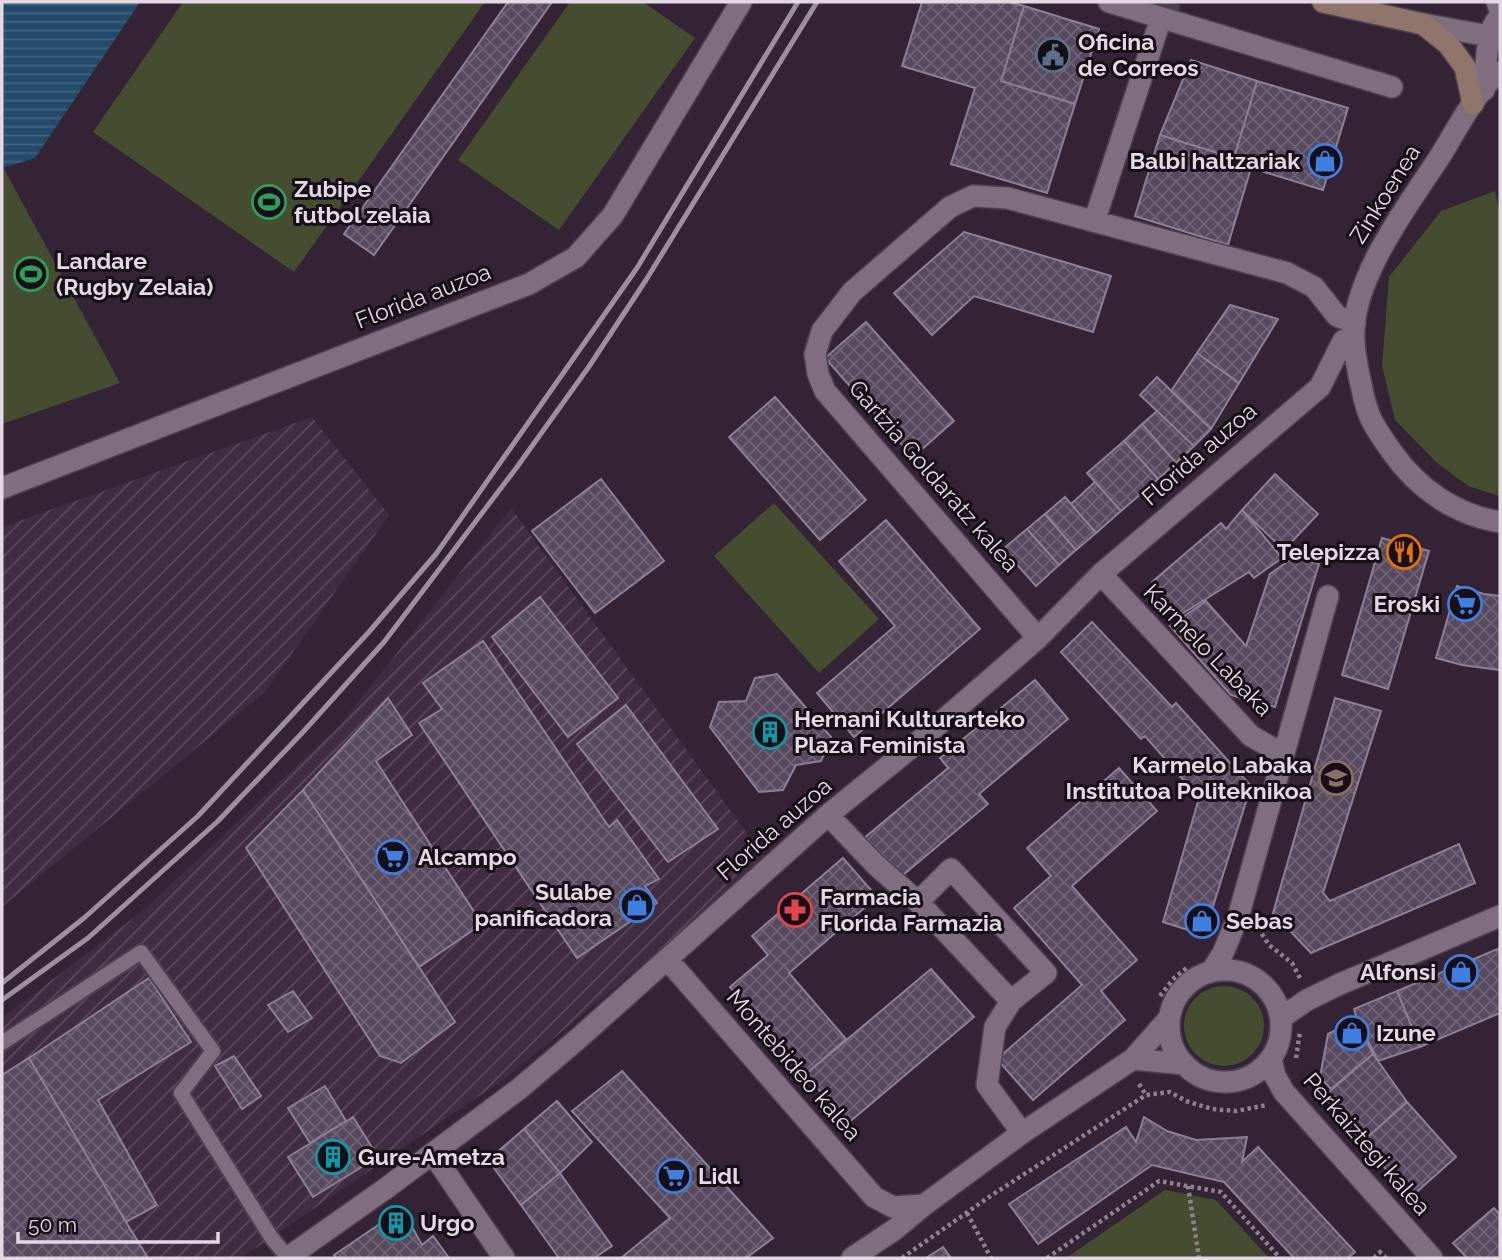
<svg xmlns="http://www.w3.org/2000/svg" width="1502" height="1260" font-family="Raleway,sans-serif">
<defs>
<pattern id="industrial-furrows" width="10" height="10" patternUnits="userSpaceOnUse" patternTransform="scale(1.75)"><rect width="10" height="10" fill="#3f2c41"/><path d="M-1 1l2-2M0 10L10 0M9 11l2-2" fill="none" stroke="#5b4a5c"/></pattern>
<pattern id="water-rules" width="6" height="5" patternUnits="userSpaceOnUse" patternTransform="scale(1.75)"><rect width="6" height="5" fill="#234a6b"/><path d="M0 2.5h6" fill="none" stroke="#436380"/></pattern>
<pattern id="building-cross-hatch" width="8" height="8" patternUnits="userSpaceOnUse" patternTransform="scale(1.75)"><rect width="8" height="8" fill="#574a5e"/><path d="M0 0l8 8M0 8l8-8" fill="none" stroke="#6f6375"/></pattern>
</defs>
<rect width="100%" height="100%" fill="#332334"/>
<path fill="url(#industrial-furrows)" d="M312 417 389 515 265 692 2 907V527Z
M511 508 767 861 507 1077 241 1258H2V1018L145 909 341 724Z"/>
<path fill="#454c30" d="M183 2H485L294 272 93 132Z
M570 2H643L695 38 559 230 458 160Z
M2 165 120 383 2 424Z
M1495 191 1500 215V496L1468 486 1436 462 1395 420 1382 366 1389 277 1441 211Z
M774 503 879 619 819 673 714 556Z
M1184 1026a40 40 0 1 1 80 0a40 40 0 1 1-80 0Z
M1165 1190 1216 1200 1269 1258H1066Z"/>
<path fill="url(#water-rules)" d="M2 2H140L35 158 2 168Z"/>
<path fill="url(#building-cross-hatch)" stroke="#8d7f95" stroke-width="2" d="M508 2H552L374 255 344 234Z
M922 2H1009L1024 6 1001 81 1075 104 1047 193 951 164 975 88 902 66Z
M1024 6 1099 29 1075 104 1001 81Z
M1191 60 1257 81 1234 158 1160 135Z
M1257 81 1348 108 1323 190 1251 168 1228 245 1135 216 1160 135 1234 158Z
M964 232 1111 276 1093 332 974 296 932 335 894 293Z
M1230 305 1278 319 1239 383 1197 353Z
M866 322 954 421 913 457 825 358Z
M1197 353 1239 383 1211 429 1171 391Z
M1157 377 1211 429 1194 446 1140 395Z
M775 397 866 500 820 540 729 437Z
M1157 411 1194 446 1176 463 1142 424Z
M1142 424 1176 463 1158 479 1124 441Z
M1124 441 1158 479 1121 511 1087 473Z
M1275 474 1318 514 1284 550 1242 510Z
M601 479 664 561 595 613 532 531Z
M1095 482 1121 511 1096 533 1071 504Z
M1065 497 1096 533 1076 550 1045 514Z
M1242 510 1282 558 1254 578 1249 572 1177 617 1152 582 1221 523 1226 529Z
M1045 514 1076 550 1059 565 1027 529Z
M886 520 980 629 854 737 817 693 895 626 839 561Z
M1027 529 1059 565 1036 586 1003 549Z
M1382 538 1429 551 1388 689 1342 675Z
M1294 557 1319 564 1275 707 1231 695 1170 626 1206 601 1246 646 1270 574Z
M1457 586 1484 594 1500 596V670L1462 665 1436 658Z
M540 597 618 698 568 737 492 637Z
M1092 622 1172 707 1176 703 1251 786 1204 935 1163 922 1199 798 1145 736 1141 739 1061 652Z
M483 641 609 827 617 820 659 879 645 886 657 903 577 958 419 723 442 709 423 683Z
M777 674 831 737 821 761 796 765 783 790 759 792 710 727 719 702 746 701 755 678Z
M1035 680 1068 719 979 794 988 804 897 880 863 839 948 768 940 758Z
M388 698 412 735 376 761 482 924 419 967 303 790Z
M1335 698 1381 711 1323 893 1330 901 1459 844 1475 883 1311 953 1273 913Z
M626 705 718 829 668 862 577 744Z
M1119 768 1157 811 1072 886 1137 960 1101 991 1125 1020 1033 1100 997 1059 1082 985 1014 908 1051 876 1027 848Z
M303 790 455 1022 401 1063 380 1056 246 848Z
M843 858 877 897 789 973 846 1039 806 1074 730 987 768 955 752 936Z
M1500 948V1013L1420 1047 1397 991Z
M931 969 974 1017 847 1124 806 1074Z
M149 978 191 1042 98 1100 157 1205 126 1222 29 1058Z
M293 991 312 1018 288 1032 268 1005Z
M1397 991 1420 1047 1378 1061 1357 1019 1354 1009Z
M1357 1019 1373 1054 1331 1089 1320 1077 1328 1034Z
M1373 1054 1407 1102 1362 1142 1323 1097Z
M234 1056 261 1096 242 1109 215 1066Z
M29 1058 126 1222 148 1258H2V1075Z
M622 1071 679 1134 773 1238 746 1258H621L670 1218 572 1111Z
M325 1086 346 1121 310 1143 288 1108Z
M557 1101 592 1142 560 1173 524 1129Z
M1407 1102 1456 1157 1411 1197 1362 1142Z
M353 1117 378 1157 313 1197 288 1157Z
M1144 1117 1167 1131 1196 1140 1247 1137 1242 1162 1258 1147 1355 1252 1348 1258H1294L1224 1182 1152 1165 1038 1244 1009 1204 1126 1127 1136 1142Z
M524 1129 560 1173 521 1205 488 1160Z
M560 1173 612 1246 594 1258H559L521 1205Z
M1494 1208 1500 1215V1258H1467L1453 1243Z
M402 1209 422 1245 433 1236 449 1258H336L334 1255Z
M943 1247 951 1258H926Z"/>
<g fill="none" stroke-linecap="round" stroke-linejoin="round">
<path stroke="#4d3e4e" stroke-width="21" stroke-dasharray="21 10" stroke-linecap="butt" d="M1168 9 1170 2"/>
<g stroke="#4e414f" stroke-width="18">
<path id="service" d="M2 1043 141 952 213 1051 181 1093 271 1237 288 1258"/>
</g>
<g stroke="#4e414f" stroke-width="24">
<path id="pedestrian" d="M1497 2 1500 10"/>
</g>
<g stroke="#4e414f" stroke-width="24">
<path id="minor" d="M1109 2 1392 87
M1423 24 1500 38
M1500 72C1480 84 1453 136 1439 158 1408 205 1351 280 1354 338 1354 352 1357 366 1360 380 1363 393 1365 408 1372 421 1377 431 1385 442 1392 452 1418 489 1456 515 1500 522
M1484 90C1486 72 1485 28 1500 17
M1095 219 1161 18
M2 488 529 284 576 257 613 215 741 2
M1101 574 1251 736 1283 754
M1038 638 825 391 818 374 815 354 822 331 852 292 950 207 973 196 1007 198 1287 273 1314 287 1337 316 1355 323
M828 815 876 865 918 902 1011 1001 1046 973 951 869 918 902
M667 959 874 1197 893 1207 924 1205
M1169 1026a56 56 0 1 1 112 0a56 56 0 1 1-112 0Z
M1211 972 1223 953 1239 914 1328 596
M1011 1001 995 1027 987 1085 1022 1133
M1281 1018 1307 1000 1340 984 1500 916
M1133 1059 1184 1064
M1271 1059 1275 1076 1284 1092 1432 1258
M433 1154 504 1258
M287 1258 385 1189 519 1089 579 1038 828 815 918 742 1038 638 1101 574 1320 387 1343 341 1353 336
M852 1258 894 1230 924 1205 1022 1133 1133 1059 1170 1017"/>
</g>
<g stroke="#4e414f" stroke-width="24">
<path id="secondary" d="M1323 2 1423 24 1448 44 1465 67 1473 104"/>
</g>
<path stroke="#8f828f" stroke-width="4.5" stroke-dasharray="3.5 3.5" stroke-linecap="butt" d="M1258 928 1269 945 1292 963 1301 980
M1160 996 1175 977 1188 967
M1296 1058 1300 1032
M1139 1084 1146 1095
M1188 1186 1199 1258
M967 1213 991 1258
M902 1258 989 1197 1146 1095 1170 1092 1186 1101 1212 1109 1236 1111 1267 1105
M1047 1258 1159 1181 1221 1192 1280 1258
M1374 1258 1380 1252 1386 1258"/>
<use href="#service" stroke="#7f6d80" stroke-width="14"/>
<use href="#pedestrian" stroke="#7f6d80" stroke-width="21"/>
<use href="#minor" stroke="#7f6d80" stroke-width="21"/>
<use href="#secondary" stroke="#8f756b" stroke-width="21"/>
<path stroke="#9d909d" stroke-width="5" d="M2 983 84 918 198 816 368 633 436 554 637 268 798 2
M2 1000 88 938 218 821 303 732 384 642 517 467 588 368 646 280 817 2"/>
</g>
<defs>
<g id="civic-ring" transform="scale(1.75)"><circle r="9.5" fill="#160f17" stroke="#5c6f8a" stroke-width="1.5"/><path d="M-.6-6.5H3V-4.5H.6V-3L4-1V1h2V6H-6V1h2V-1L-.6-3ZM-1.2 2.5V6h2.4V2.5Z" fill="#5c6f8a"/></g>
<g id="shop-ring" transform="scale(1.75)"><circle r="9.5" fill="#160f17" stroke="#3f7fe0" stroke-width="1.5"/><path d="M-5-2.5h2.3a2.7 3.5 0 0 1 5.4 0H5L5.5 6h-11ZM-1.5-2.5h3a1.5 2.3 0 0 0-3 0Z" fill="#3f7fe0"/></g>
<g id="stadium-ring" transform="scale(1.75)"><circle r="9.5" fill="#160f17" stroke="#2e9e5b" stroke-width="1.5"/><path d="M0-5a6.5 5 0 1 0 0 10a6.5 5 0 1 0 0-10ZM-3.5-1.8h7v3.6h-7Z" fill="#2e9e5b"/></g>
<g id="restaurant-ring" transform="scale(1.75)"><circle r="9.5" fill="#160f17" stroke="#e8710a" stroke-width="1.5"/><path d="M-5-6h1v4h1v-4h1v4h1v-4h1v5L-1.5 .5V6h-2V.5L-5-1ZM5-6V6H3V1.5H1.5Q1.5-4 5-6Z" fill="#e8710a"/></g>
<g id="supermarket-ring" transform="scale(1.75)"><circle r="9.5" fill="#160f17" stroke="#3f7fe0" stroke-width="1.5"/><path d="M-6-5.5h2.5l.6 2H6L4.5 2H-2.5L-4.4-4H-6ZM-1.5 3.2a1.3 1.3 0 1 0 .1 0ZM3 3.2a1.3 1.3 0 1 0 .1 0Z" fill="#3f7fe0"/></g>
<g id="building-ring" transform="scale(1.75)"><circle r="9.5" fill="#160f17" stroke="#0f9aa8" stroke-width="1.5"/><path d="M-4-6H4V6H1V3H-1V6H-4ZM-2.5-4.3h1.7v1.8h-1.7ZM.8-4.3h1.7v1.8H.8ZM-2.5-1h1.7V.8h-1.7ZM.8-1h1.7V.8H.8Z" fill="#0f9aa8"/></g>
<g id="school-ring" transform="scale(1.75)"><circle r="9.5" fill="#160f17" stroke="#8d6e63" stroke-width="1.5"/><path d="M0-5L7-2L0 1L-7-2ZM-4 1L0 2.5L4 1V4Q0 6-4 4Z" fill="#8d6e63"/></g>
<g id="pharmacy-ring" transform="scale(1.75)"><circle r="9.5" fill="#160f17" stroke="#e0444e" stroke-width="1.5"/><path d="M-2-6h4v4h4v4h-4v4h-4v-4h-4v-4h4Z" fill="#e0444e"/></g>
</defs>
<g fill-rule="evenodd">
<use href="#civic-ring" x="1053" y="55"/>
<use href="#shop-ring" x="1325" y="161"/>
<use href="#stadium-ring" x="269" y="202"/>
<use href="#stadium-ring" x="31" y="274"/>
<use href="#restaurant-ring" x="1404" y="552"/>
<use href="#supermarket-ring" x="1465" y="604"/>
<use href="#building-ring" x="770" y="732"/>
<use href="#school-ring" x="1336" y="778"/>
<use href="#supermarket-ring" x="393" y="857"/>
<use href="#shop-ring" x="637" y="905"/>
<use href="#pharmacy-ring" x="795" y="910"/>
<use href="#shop-ring" x="1202" y="921"/>
<use href="#shop-ring" x="1461" y="972"/>
<use href="#shop-ring" x="1352" y="1033"/>
<use href="#building-ring" x="333" y="1157"/>
<use href="#supermarket-ring" x="674" y="1176"/>
<use href="#building-ring" x="396" y="1223"/>
</g>
<g text-anchor="middle" stroke-width="6" stroke-linejoin="round" paint-order="stroke">
<g font-size="23" font-weight="bold" fill="#e3d8e3" stroke="#160f17" text-anchor="start">
<text x="1078" y="50">Oficina<tspan x="1078" dy="26">de Correos</tspan></text>
<text x="1300" y="169" text-anchor="end">Balbi haltzariak</text>
<text x="294" y="197">Zubipe<tspan x="294" dy="26">futbol zelaia</tspan></text>
<text x="56" y="269">Landare<tspan x="56" dy="26">(Rugby Zelaia)</tspan></text>
<text x="1380" y="560" text-anchor="end">Telepizza</text>
<text x="1440" y="612" text-anchor="end">Eroski</text>
<text x="794" y="727">Hernani Kulturarteko<tspan x="794" dy="26">Plaza Feminista</tspan></text>
<text x="1312" y="773" text-anchor="end">Karmelo Labaka<tspan x="1312" dy="26">Institutoa Politeknikoa</tspan></text>
<text x="418" y="865">Alcampo</text>
<text x="612" y="900" text-anchor="end">Sulabe<tspan x="612" dy="26">panificadora</tspan></text>
<text x="820" y="905">Farmacia<tspan x="820" dy="26">Florida Farmazia</tspan></text>
<text x="1226" y="929">Sebas</text>
<text x="1436" y="980" text-anchor="end">Alfonsi</text>
<text x="1376" y="1041">Izune</text>
<text x="358" y="1165">Gure-Ametza</text>
<text x="698" y="1184">Lidl</text>
<text x="420" y="1231">Urgo</text>
</g>
<g font-size="23" fill="#e3d8e3" stroke="#160f17">
<text transform="translate(1385 194) rotate(-58)" y="8">Zinkoenea</text>
<text transform="translate(423 296) rotate(-21)" y="8">Florida auzoa</text>
<text transform="translate(1199 454) rotate(-41)" y="8">Florida auzoa</text>
<text transform="translate(934 476) rotate(49)" y="8">Gartzia Goldaratz kalea</text>
<text transform="translate(1208 650) rotate(46)" y="8">Karmelo Labaka</text>
<text transform="translate(774 829) rotate(-41)" y="8">Florida auzoa</text>
<text transform="translate(794 1065) rotate(49)" y="8">Montebideo kalea</text>
<text transform="translate(1367 1144) rotate(49)" y="8">Perkaiztegi kalea</text>
</g>
</g>
<rect width="1502" height="1260" fill="none" stroke="#e3d8e3" stroke-width="7"/>
<path d="M18 1232v10h200v-10" fill="none" stroke="#e3d8e3" stroke-width="3.5"/>
<text x="28" y="1232" font-size="21" fill="#e3d8e3" stroke="#160f17" stroke-width="5" paint-order="stroke">50 m</text>
</svg>
